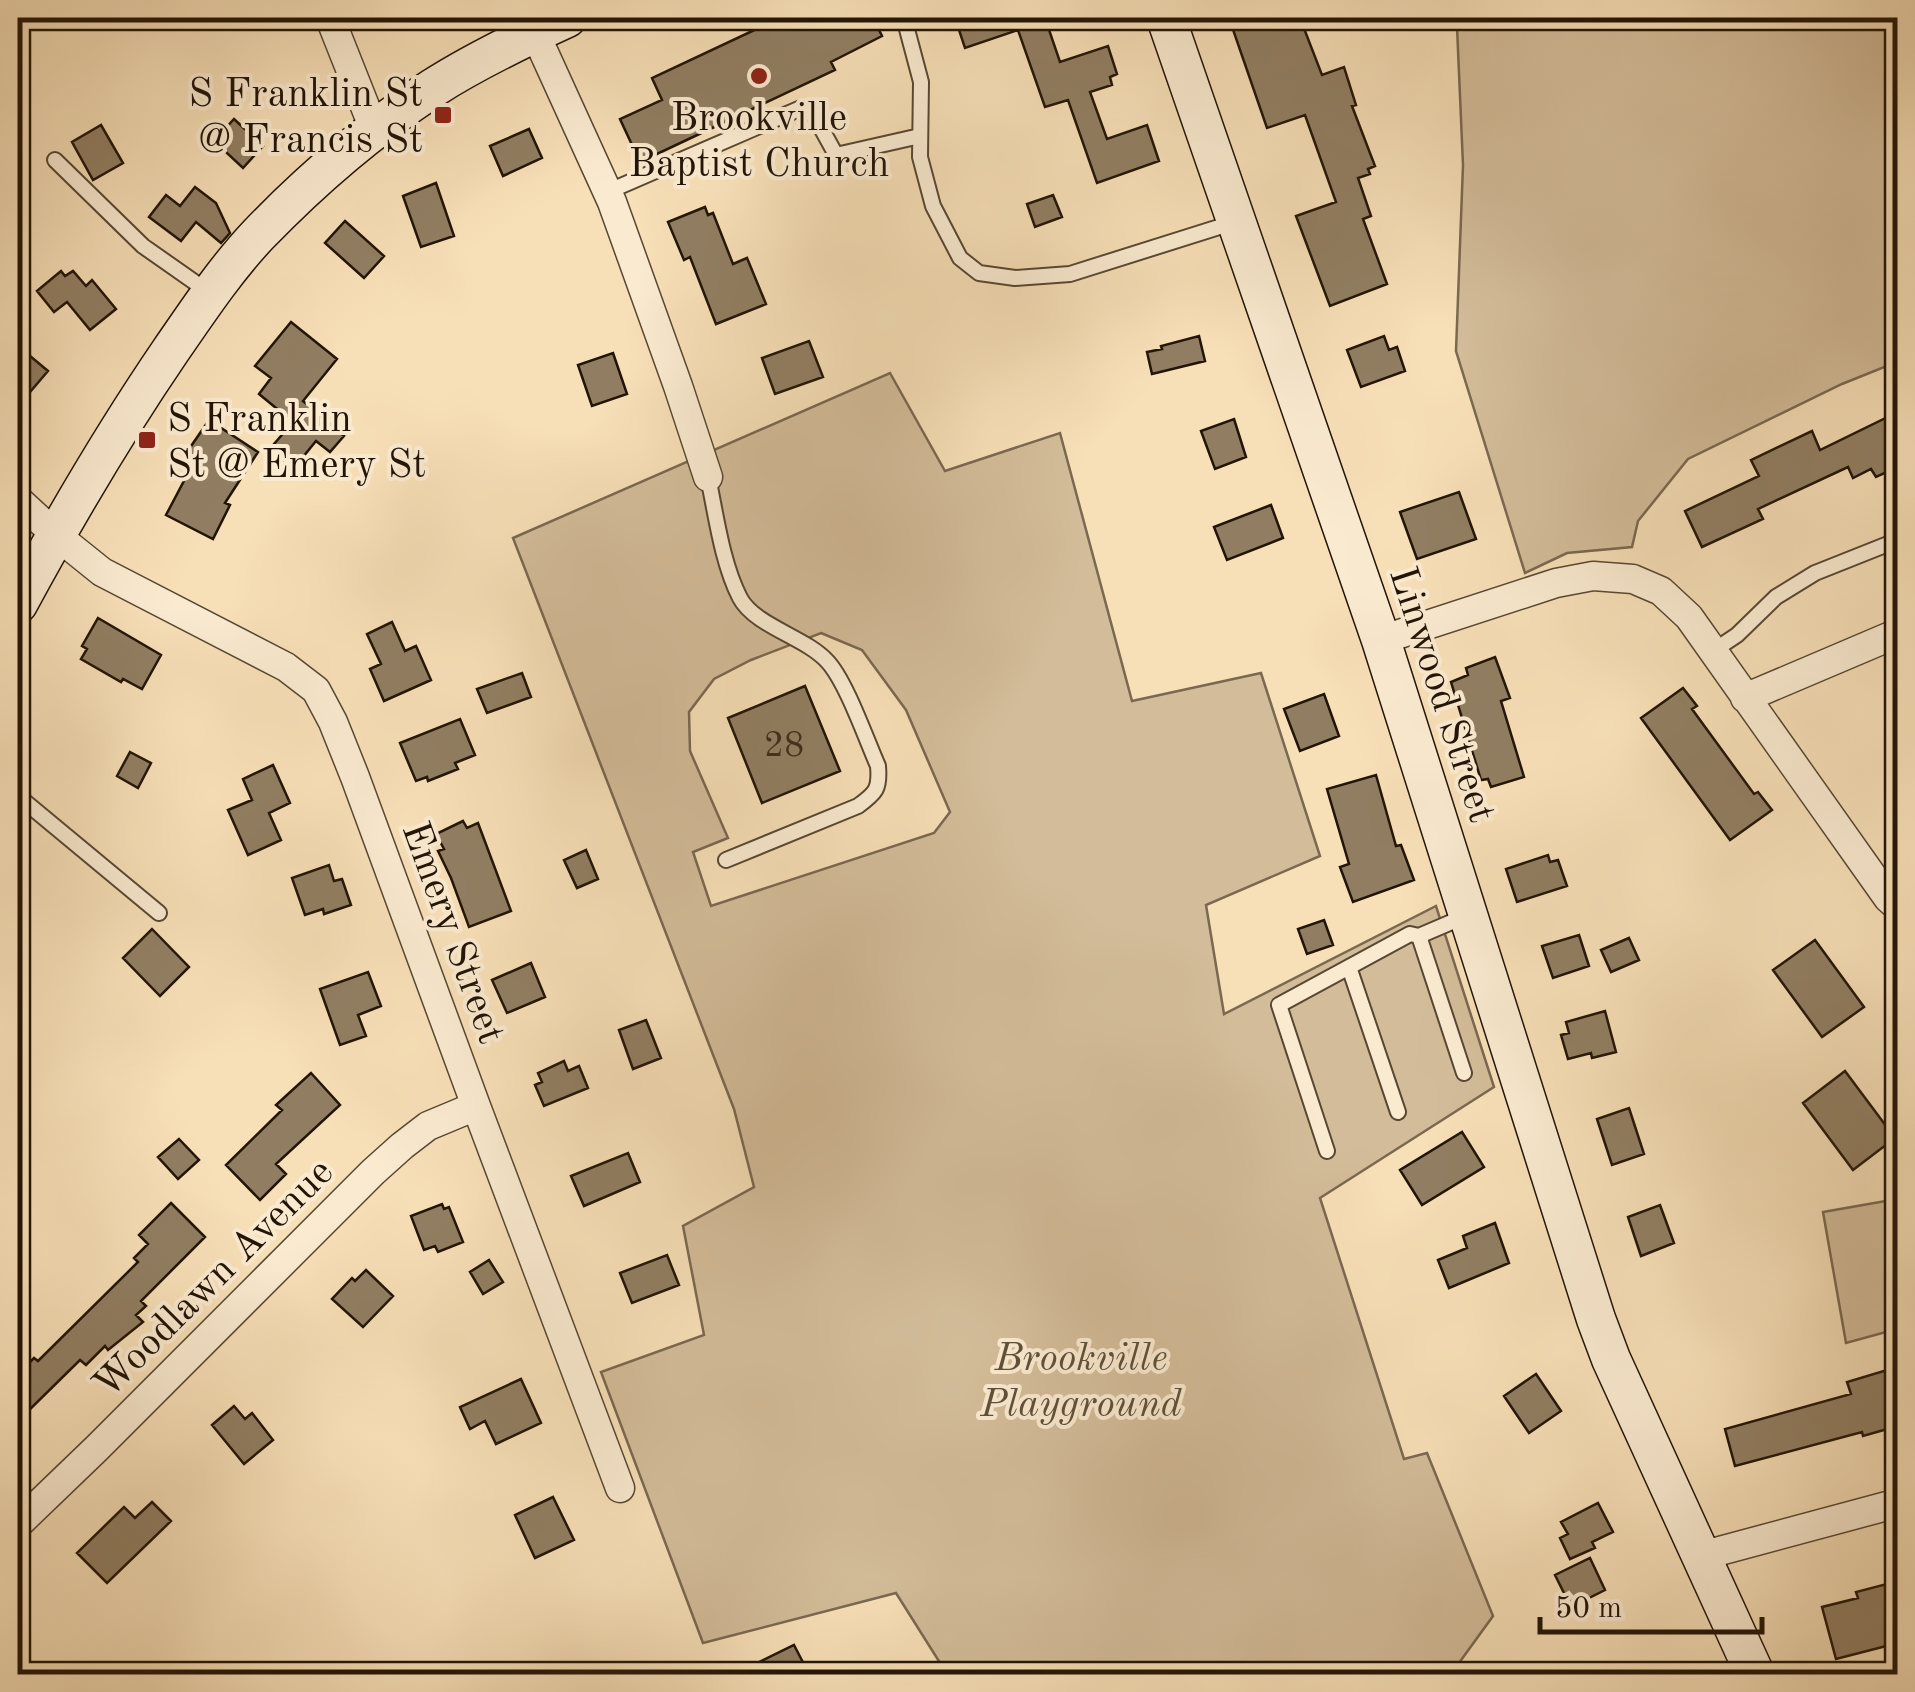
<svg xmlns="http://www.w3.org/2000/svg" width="1915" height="1692" font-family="'Old Standard TT',serif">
<rect width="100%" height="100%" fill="#f7dfb7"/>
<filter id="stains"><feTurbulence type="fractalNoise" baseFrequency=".002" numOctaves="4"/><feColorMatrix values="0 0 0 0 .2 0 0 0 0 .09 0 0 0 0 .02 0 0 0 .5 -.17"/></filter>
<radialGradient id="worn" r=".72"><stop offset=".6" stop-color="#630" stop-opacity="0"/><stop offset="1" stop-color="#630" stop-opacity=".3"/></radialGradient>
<path fill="#d3bc99" stroke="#7a6850" stroke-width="2.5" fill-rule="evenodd" d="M1454 18H1897V362L1842 384 1688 459 1638 521 1632 547 1567 553 1525 573 1456 351 1463 165 1457 27Z
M890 373 945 471 1060 433 1132 701 1261 673 1320 856 1206 905 1224 1014 1436 906 1494 1087 1320 1198 1404 1459 1427 1453 1493 1616 1451 1674H947L896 1593 703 1643 601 1372 704 1335 683 1226 754 1187 734 1109 513 538ZM821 633 862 650 906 710 950 812 934 833 711 906 693 852 728 838 690 751 689 712 714 679 751 660Z
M1897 1199V1329L1846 1343 1823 1212Z"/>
<path fill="#917e62" stroke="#221406" stroke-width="2.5" d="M780 18H873L882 36 831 62 835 70 640 162 620 119 662 100 652 78Z
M955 18H1045L1060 62 1108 46 1117 74 1110 77 1112 85 1090 92 1107 139 1147 125 1159 161 1097 183 1068 100 1045 107 1018 30 965 48Z
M1229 18H1300L1322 75 1344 67 1356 105 1352 106 1375 166 1368 169 1370 174 1358 178 1371 216 1363 219 1387 284 1330 306 1296 216 1336 202 1305 115 1267 128Z
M234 119 263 146 243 168 214 141Z
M101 125 123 163 93 180 72 142Z
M529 129 542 158 503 176 490 146Z
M436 183 454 236 421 247 403 196Z
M195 187 216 203 230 233 221 243 196 222 181 241 149 217 166 195 180 206Z
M1053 195 1062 217 1035 227 1027 204Z
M705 207 708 215 713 213 733 264 747 258 766 304 716 324 690 257 684 260 668 222Z
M345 221 384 256 364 278 325 243Z
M61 271 65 276 73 271 86 286 92 280 116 309 90 330 67 302 54 312 37 291Z
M291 322 337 359 303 401 344 436 330 452 316 441 294 468 268 451 293 422 259 394 271 378 255 366Z
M1199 336 1205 361 1152 374 1147 352 1162 349 1161 346Z
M1384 336 1389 350 1397 347 1405 371 1361 387 1347 350Z
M809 341 823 377 775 394 762 358Z
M18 346 48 371 18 406Z
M613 353 627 394 592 406 578 365Z
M1898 412V467L1876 477 1871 469 1853 478 1848 467 1758 509 1763 519 1702 547 1685 511 1759 476 1751 460 1812 431 1820 450Z
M1234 419 1246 457 1215 469 1201 431Z
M209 420 258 452 225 503 230 505 213 539 166 515 196 458 187 452Z
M1459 492 1476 539 1417 559 1400 512Z
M1271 505 1283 538 1227 560 1214 527Z
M98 618 161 655 142 689 123 679 121 682 81 659 87 649 82 646Z
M392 622 405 651 416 646 431 680 384 701 370 669 381 664 367 634Z
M1495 657 1510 698 1501 701 1524 777 1491 787 1488 779 1481 780 1451 682 1468 675 1466 668Z
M522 673 531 697 487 713 477 689Z
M805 686 840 771 762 803 728 718Z
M1683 688 1697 706 1692 709 1754 794 1758 792 1772 810 1730 840 1641 718Z
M1324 694 1339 736 1300 751 1284 709Z
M460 719 475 755 455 763 458 769 428 781 427 777 416 781 400 743Z
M130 752 151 763 138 788 117 776Z
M273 765 290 803 269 813 281 840 248 855 228 810 252 800 243 779Z
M1376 775 1396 846 1401 845 1414 880 1353 902 1340 867 1349 864 1327 789Z
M463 821 467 828 478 823 511 911 469 927 451 878 438 851 444 849 436 834Z
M586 850 598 879 577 888 564 860Z
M1548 855 1550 862 1558 860 1567 886 1517 902 1506 869Z
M329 865 334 881 342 879 351 905 324 914 323 909 305 915 292 878Z
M1324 920 1333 945 1307 954 1298 929Z
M152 929 189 967 160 996 123 958Z
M1579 935 1589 966 1553 978 1542 946Z
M1629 938 1639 960 1611 972 1601 950Z
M1815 940 1864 1007 1822 1037 1773 970Z
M531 963 545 997 507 1013 492 980Z
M368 972 381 1006 358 1015 366 1036 340 1045 320 989Z
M1605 1011 1616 1052 1592 1058 1591 1053 1568 1059 1561 1035 1569 1033 1566 1022Z
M646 1020 661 1058 633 1069 619 1030Z
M564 1061 568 1071 579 1066 588 1088 544 1106 535 1085 542 1082 538 1073Z
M1845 1071 1895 1138 1853 1170 1803 1103Z
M311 1073 340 1105 276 1164 286 1174 260 1200 226 1165 282 1110 276 1105Z
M1629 1108 1644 1154 1612 1165 1597 1119Z
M1462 1132 1484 1167 1422 1205 1400 1170Z
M179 1139 199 1160 178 1179 158 1157Z
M628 1153 640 1182 584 1206 571 1176Z
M171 1203 205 1237 141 1301 146 1306 136 1315 143 1322 108 1350 105 1346 86 1365 80 1360 18 1421V1374L34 1358 38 1361 138 1262 134 1258 148 1244 139 1235Z
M442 1204 444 1209 449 1207 463 1242 438 1252 435 1246 424 1250 411 1216Z
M1660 1205 1674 1243 1641 1256 1628 1217Z
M1495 1223 1509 1263 1449 1288 1438 1260 1467 1248 1463 1236Z
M667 1255 679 1285 632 1303 620 1273Z
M489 1260 503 1282 483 1294 470 1272Z
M366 1270 393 1296 363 1327 332 1299 352 1278 355 1281Z
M1887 1370 1889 1377 1898 1374V1426L1863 1436 1862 1432 1735 1466 1725 1429 1851 1394 1847 1382Z
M1536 1374 1561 1411 1529 1433 1504 1396Z
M521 1379 541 1423 496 1444 485 1421 470 1429 460 1407Z
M234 1406 245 1419 252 1413 273 1440 244 1464 212 1425Z
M553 1497 574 1540 535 1558 515 1515Z
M152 1502 171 1521 107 1583 77 1553 124 1507 135 1518Z
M1598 1503 1613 1532 1592 1542 1595 1548 1570 1559 1560 1538 1568 1534 1561 1522Z
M1590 1558 1605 1590 1571 1607 1555 1575Z
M1898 1581V1643L1836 1659 1822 1607 1858 1598 1856 1592Z
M794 1645 809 1674H735Z"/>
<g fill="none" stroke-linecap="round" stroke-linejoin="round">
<g stroke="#574732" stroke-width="18">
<path id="service" d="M904 18 921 82 920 157 933 206 960 258 979 273 1015 278 1070 274 1235 222
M55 160 143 246 210 293
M607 192 801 108 814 115 836 155 920 136
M708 477C716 515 722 563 740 598 755 626 805 637 827 661 846 681 866 739 878 766 880 789 876 793 858 806L726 860
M1713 651 1737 635 1776 597 1815 573 1898 540
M18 796 159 913
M1419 936 1464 1073
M1349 967 1398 1112
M1327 1151 1279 1005 1410 934 1419 936 1468 915"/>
</g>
<g stroke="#574732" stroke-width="31">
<path id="minor" d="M330 18 374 129
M535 33 612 202 678 386 708 477
M18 500 56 535 102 572 286 667 316 690 333 722 355 777 476 1106 620 1488
M1381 640 1556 583 1593 576 1633 579 1661 591 1689 617 1888 898 1898 907
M1745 698 1898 633
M18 1524 96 1449 373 1172 402 1146 428 1126 476 1106
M1701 1556 1898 1503"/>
</g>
<g stroke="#221406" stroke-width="41">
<path id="secondary" d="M1166 18 1381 640 1596 1319 1611 1359 1755 1674
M18 604C65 517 115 432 171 350 198 311 225 270 258 235 311 180 369 130 433 88 475 61 521 39 567 18"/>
</g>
<use href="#service" stroke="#faead0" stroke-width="14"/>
<use href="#minor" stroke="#faead0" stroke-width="28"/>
<use href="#secondary" stroke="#faead0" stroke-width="38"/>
</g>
<g fill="#8f2418" stroke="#faead0" stroke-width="4">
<circle cx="759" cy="76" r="10"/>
<rect x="433" y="105" width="20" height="20" rx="5"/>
<rect x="137" y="430" width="20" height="20" rx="5"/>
</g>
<g text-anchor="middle" stroke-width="8" stroke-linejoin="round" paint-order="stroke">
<g font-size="35" fill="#3e2e1d">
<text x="784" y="756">28</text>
</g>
<g font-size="40" fill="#221406" stroke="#faead0" text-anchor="end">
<text x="423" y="106">S Franklin St<tspan x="423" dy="46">@ Francis St</tspan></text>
<text x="759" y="130" text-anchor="middle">Brookville<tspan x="759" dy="46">Baptist Church</tspan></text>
<text x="167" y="431" text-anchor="start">S Franklin<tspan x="167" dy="46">St @ Emery St</tspan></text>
</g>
<g font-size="40" fill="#221406" stroke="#faead0">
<text transform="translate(1444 694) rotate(72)" y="14">Linwood Street</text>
<text transform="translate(455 932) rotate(70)" y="14">Emery Street</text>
<text transform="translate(212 1277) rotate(-45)" y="14">Woodlawn Avenue</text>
</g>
<g font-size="40" font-style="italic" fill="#604f39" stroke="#faead0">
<text x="1081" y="1370">Brookville<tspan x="1081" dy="46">Playground</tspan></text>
</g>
</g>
<rect width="1915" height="1692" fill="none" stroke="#f7dfb7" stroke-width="60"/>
<rect x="20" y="20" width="1875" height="1652" fill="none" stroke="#221406" stroke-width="5"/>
<rect x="30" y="30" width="1855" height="1632" fill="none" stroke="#221406" stroke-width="2.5"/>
<path d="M1540 1617v15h222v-15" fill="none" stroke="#221406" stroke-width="5"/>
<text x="1555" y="1617" font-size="30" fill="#221406" stroke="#faead0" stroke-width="8" paint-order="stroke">50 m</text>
<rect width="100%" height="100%" filter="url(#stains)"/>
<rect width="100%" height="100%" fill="url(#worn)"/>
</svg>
